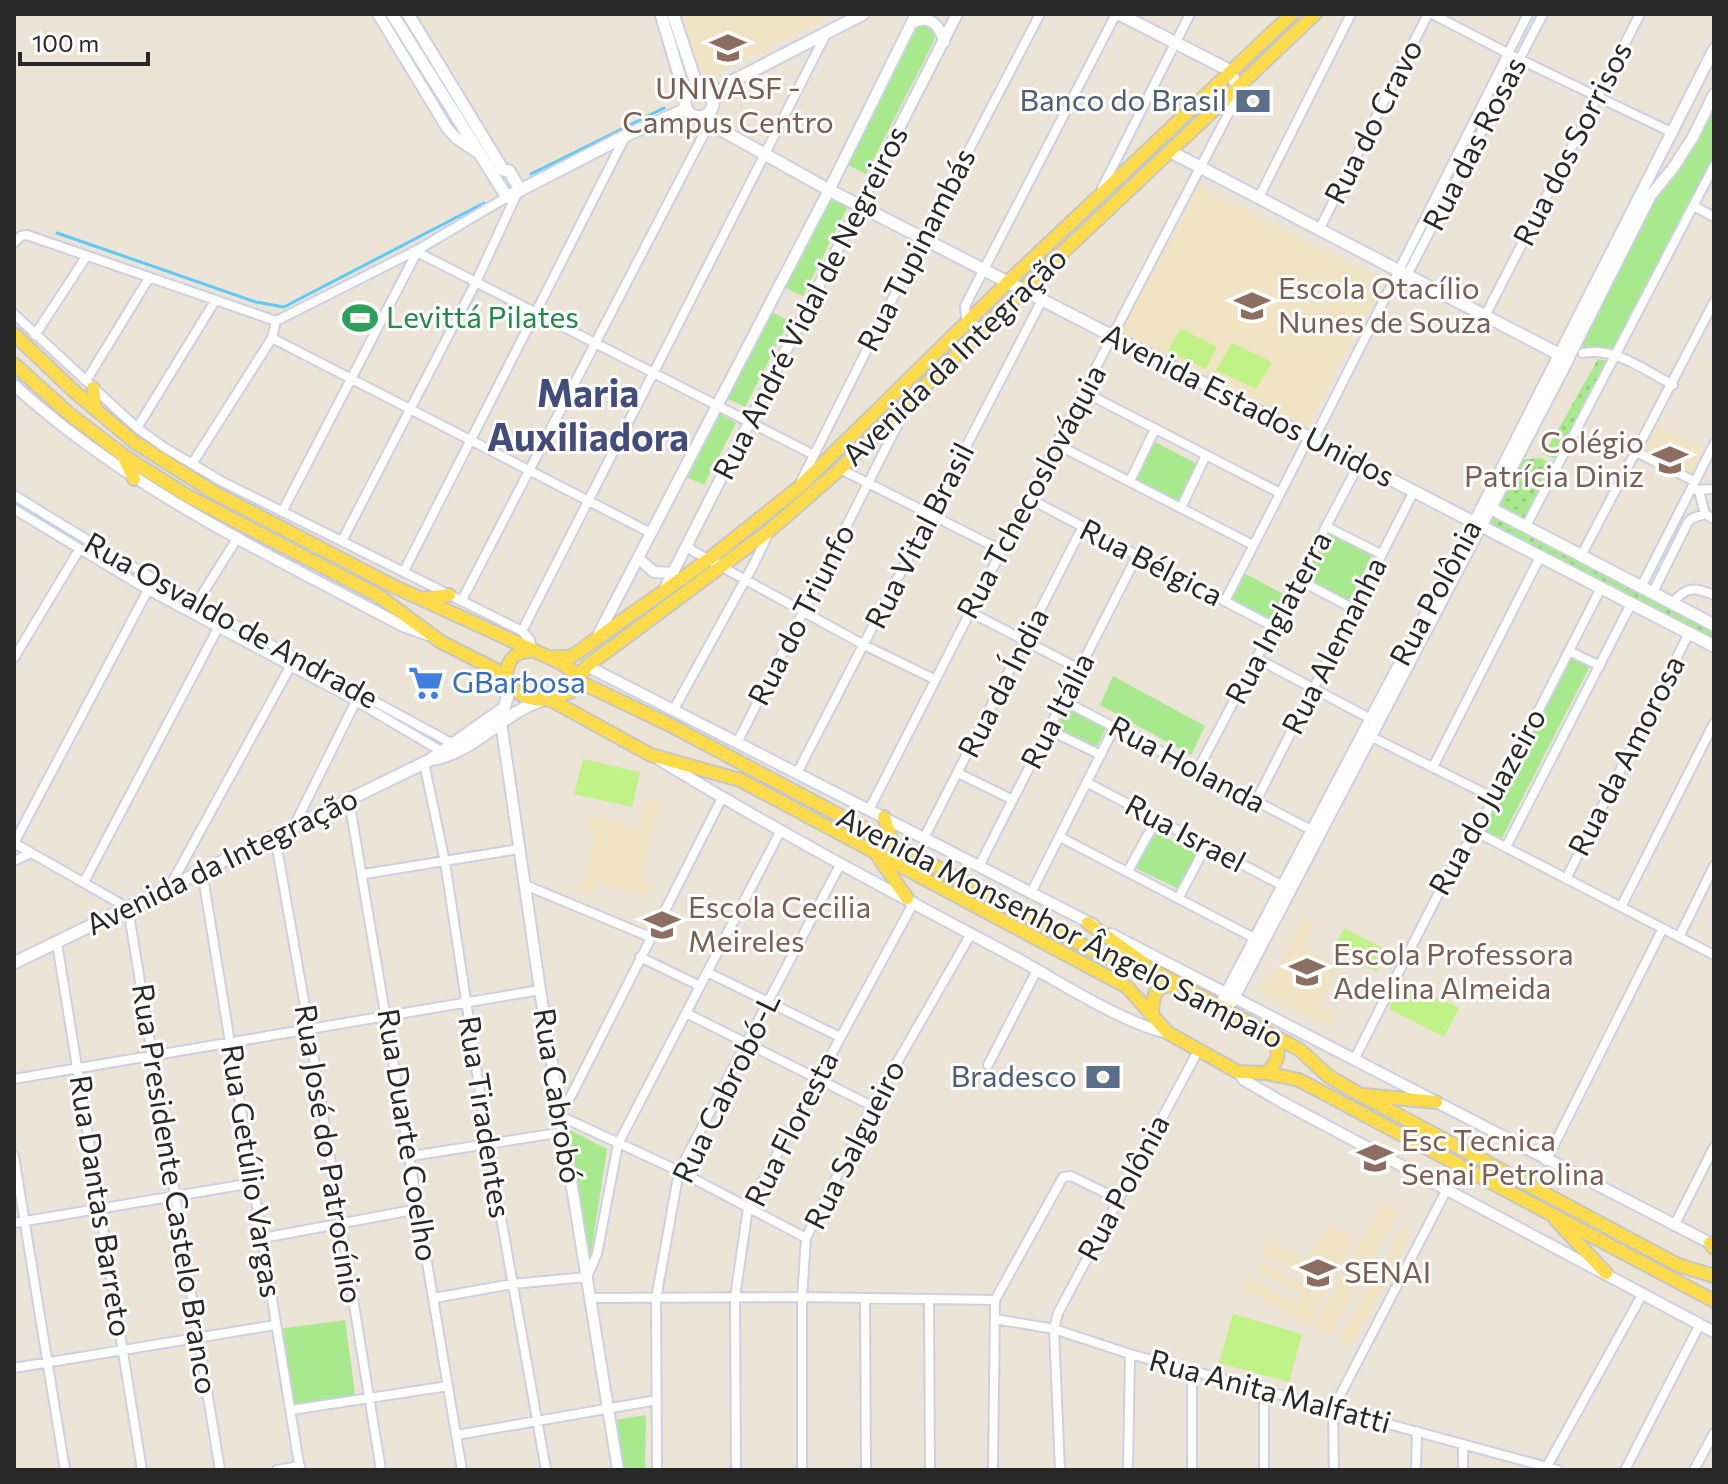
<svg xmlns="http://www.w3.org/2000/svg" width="1728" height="1484" font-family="Commissioner,sans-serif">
<defs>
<pattern id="grass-dots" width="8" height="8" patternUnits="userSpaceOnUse" patternTransform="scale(2)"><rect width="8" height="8" fill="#a9e98d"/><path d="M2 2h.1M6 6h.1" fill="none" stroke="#91c87a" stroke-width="1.8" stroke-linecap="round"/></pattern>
</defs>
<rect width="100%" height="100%" fill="#ece4d7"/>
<path fill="#f0e4c4" d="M679 14H836L698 82Z
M1197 185 1384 281 1307 427 1120 331Z
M1658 425 1705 449 1698 461 1652 436Z
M1652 438 1699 462 1689 482 1642 459Z
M646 798 661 801 641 880 651 882 648 896 597 883 594 893 580 891 596 833 585 830 589 814 638 826Z
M1304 917 1315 923 1303 947 1340 967 1319 1005 1336 1014 1330 1027 1258 991 1264 977 1272 979Z
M1382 1203 1398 1212 1329 1336 1313 1327Z
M1328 1224 1355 1239 1308 1325 1242 1289 1248 1277 1296 1302 1300 1293 1257 1270 1261 1262 1300 1283 1304 1276 1261 1252 1267 1240 1306 1260Z
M1402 1226 1413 1232 1351 1347 1338 1340Z"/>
<path fill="url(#grass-dots)" d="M1598 359 1607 361 1555 459 1542 454 1550 444Z
M1541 458 1552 465 1551 471 1524 520 1495 505 1519 460Z
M1494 516 1714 631V642L1488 525Z"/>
<path fill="#a9e98d" d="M917 26H926L934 32V41L866 174 842 162 910 30Z
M1714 101V165L1615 351 1575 353 1657 187Z
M827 193 848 206 803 296 779 285Z
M766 309 789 321 745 407 724 397Z
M714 410 736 423 704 485 682 475Z
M1155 442 1197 464 1177 505 1134 484Z
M1328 529 1374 552 1348 603 1301 580Z
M1242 572 1285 595 1272 621 1228 597Z
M1569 655 1590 666 1502 838 1479 829Z
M1113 676 1205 726 1191 755 1100 705Z
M1065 703 1107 726 1092 756 1048 733Z
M1156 833 1197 853 1181 890 1135 868Z
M570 1130 607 1149 590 1260Z
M345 1320 356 1401 288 1410 278 1329Z
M646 1415 645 1470H623L615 1420Z"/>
<path fill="#c0f287" d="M1180 328 1217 347 1206 369 1168 351Z
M1232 343 1272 362 1256 389 1216 370Z
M583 759 640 772 632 807 574 794Z
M1344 928 1387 950 1376 972 1333 949Z
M1402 979 1459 1008 1444 1037 1389 1009Z
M1233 1314 1302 1334 1289 1382 1219 1363Z"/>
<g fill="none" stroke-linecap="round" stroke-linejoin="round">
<path stroke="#5ecafa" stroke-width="3" d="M531 174 664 108
M57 233 256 302 284 307 484 203"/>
<g stroke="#ccd0e3" stroke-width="12">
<path id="minor" d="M1432 14 1519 59 1673 133
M1102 188 1190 14
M1259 197 1351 14
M1694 206 1714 217
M1319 230 1428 14
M14 243 21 236 27 235 276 321 419 249 507 197
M417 252 812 454
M1407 275 1543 14
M14 314 137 428 165 448 221 481 522 631 530 640 532 650
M1485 316 1640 14
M981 331 966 317 965 306 1116 14
M35 335 86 257
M272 338 649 532
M1583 353C1616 347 1644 370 1673 385
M86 381 149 278
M1084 392 1280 493
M137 428 215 301
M1313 441 1528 14
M1056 444 1253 545
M1636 452 1694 481
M192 464 272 338 276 321
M840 469 1001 550
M1130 481 1155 429
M800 483 923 238 1040 14
M1696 490 1714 489
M1699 491 1705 514
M14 495C156 584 304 663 451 743
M1028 498 1274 627
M1181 508 1206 455
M14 509 148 590 356 701 441 751
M282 512 418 250
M1526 526 1714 166
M1327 527 1381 554
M342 541 476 282 519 189
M687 545 693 551 864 645 934 679
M1581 556 1714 302
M404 571 625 137
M1299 580 1354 609
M1641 587 1714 444
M1653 592 1688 522 1693 518 1705 514 1714 519
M462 600 709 124
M1225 601 1308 439
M1672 603C1687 586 1694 587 1714 595
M196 604 238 537
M970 612 1079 669
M522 631 826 34
M1569 651 1600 666
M14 658 79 550
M1258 659 1369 718
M1064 701 1315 832
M674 709 755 562 768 534
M1049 730 1101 755
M1372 737 1494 798
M738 741 905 410
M424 763 445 862 488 1145 546 1470
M1433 767 1540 557
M1197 771 1359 464
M797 773 1042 300
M958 773 1013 800
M1088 783 1285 887
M349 800 462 1470
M1256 801 1414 491
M869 810 1056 444 1236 99 1238 88
M294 826 356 701
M1476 832 1714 955
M275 837 309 1029 381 1470
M1060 837 1258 940
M924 838 1082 528
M14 843 128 908 220 1470
M14 843 148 590
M1506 847 1632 602
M14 861 31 853
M979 866 1137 556
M202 871 300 1470
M1128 871 1156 820
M364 874 519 849
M1566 879 1689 633
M84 882 218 628
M525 885 650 937
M169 888 290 667
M1031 893 1115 726
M1179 897 1206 846
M1621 907 1714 723
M1679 937 1714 866
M57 943 142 1470
M640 957 700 986
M707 972 840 1037
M686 1013 872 1106
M1354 1060 1454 863 1476 832 1494 798 1601 588
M988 1065 1037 970
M14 1079 540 990
M559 1113 572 1094 722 798
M560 1116 679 1171 806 1238
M14 1156 65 1470
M411 1156 564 1132
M1546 1161 1662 930
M14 1223 253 1183
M1674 1226 1714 1147
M263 1238 418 1209
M434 1298 512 1284 587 1277 597 1254 618 1144 781 830
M590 1298 802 1297 995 1300
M865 1299 866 1470
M929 1300 930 1470
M995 1319 1054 1329 1130 1354 1558 1470
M14 1368 275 1325
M1264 1390V1470
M291 1410 448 1386
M457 1435 657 1400
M1463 1444V1470
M277 1470 300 1466
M657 1470 656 1299 679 1171 841 863
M736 1470 735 1297 748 1208 914 902
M802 1470V1297L806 1238 872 1106 971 934
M993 1470 995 1300 1063 1177 1071 1176 1118 1199
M1060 1470 1054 1329 1058 1313 1199 1049
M1128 1470 1130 1354
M1192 1470V1370
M1334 1470 1333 1409 1446 1191
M1416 1470 1417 1431
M1545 1470 1643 1293
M1625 1470 1700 1324
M1694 1470 1714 1433"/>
</g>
<g stroke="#ccd0e3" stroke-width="14">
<path id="tertiary" d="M378 14 447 128 456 138 477 152
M912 23C930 14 940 25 944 42
M1568 359 1651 195 1673 168 1693 137 1714 94
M14 385C128 489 268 554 403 626L428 635
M638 558 654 572 672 573
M664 590 957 14
M596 639 829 190 916 14
M587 666 1094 925
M501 722 540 990 618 1470
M660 760C776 831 896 894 1016 958 1058 981 1124 1024 1168 1033
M1111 934 1714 1245
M1223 999 1481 509 1714 49
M1232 1002 1481 526
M1238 1072 1244 1080 1280 1101 1714 1332"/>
</g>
<g stroke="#ccd0e3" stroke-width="15">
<path id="secondary" d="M392 14 507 197 625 136 686 109
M408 14 503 170 509 171 520 189
M661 14 686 98
M673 14 698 89
M1119 14 1225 68 1231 73 1238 88
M685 103a14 14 0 1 1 28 0a14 14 0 1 1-28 0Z
M712 98 729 83 863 14
M700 118 829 190 1714 646
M1171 152 1568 359 1481 526
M1481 509 1490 508 1714 625
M434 759C474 752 502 714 540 701
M14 963 430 760 504 708 509 692 508 684"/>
</g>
<g stroke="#c7c7c7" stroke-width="16">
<path id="primary" d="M14 334 76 393 133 441 213 492 391 585 561 663 574 672 580 682 670 725 1105 957 1154 971 1300 1050 1328 1076 1361 1095 1678 1265 1714 1276
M14 364 68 413 123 455 184 494 379 596 441 642 506 675C511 694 531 702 549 699L651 755 740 780 1127 987 1168 1033 1238 1072 1266 1073 1299 1080 1714 1301
M93 388 95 408
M123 455 134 479
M422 599 449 595
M554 657H571L709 559 798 488 1009 281 1292 14
M506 675C508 660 514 652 529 651
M577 679 587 666 769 531 840 469 1024 289 1315 14
M549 699 570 692 578 680
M884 817 893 845
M875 852 907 898
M1088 923 1145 964
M1153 1017 1152 1009 1155 993 1162 987 1177 984
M1266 1073C1279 1062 1280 1052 1274 1037
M1364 1095 1436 1102
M1556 1220 1606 1273
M1710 1243 1714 1248"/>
</g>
<use href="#minor" stroke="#fff" stroke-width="8"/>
<use href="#tertiary" stroke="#fff" stroke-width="10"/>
<use href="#secondary" stroke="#fff" stroke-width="11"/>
<use href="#primary" stroke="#fedb4a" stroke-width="12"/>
</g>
<defs>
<g id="university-bare" transform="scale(2.76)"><path d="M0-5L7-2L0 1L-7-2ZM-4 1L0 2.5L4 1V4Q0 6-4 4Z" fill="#8d6e63" stroke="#fff" stroke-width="2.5" paint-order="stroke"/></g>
<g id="bank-bare" transform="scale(2.76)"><path d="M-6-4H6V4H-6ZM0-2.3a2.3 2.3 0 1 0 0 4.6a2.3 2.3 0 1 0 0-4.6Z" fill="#5c6f8a" stroke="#fff" stroke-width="2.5" paint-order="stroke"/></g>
<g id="school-bare" transform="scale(2.76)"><path d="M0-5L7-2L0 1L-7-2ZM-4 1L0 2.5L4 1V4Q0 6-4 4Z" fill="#8d6e63" stroke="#fff" stroke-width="2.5" paint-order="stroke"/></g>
<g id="stadium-bare" transform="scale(2.76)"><path d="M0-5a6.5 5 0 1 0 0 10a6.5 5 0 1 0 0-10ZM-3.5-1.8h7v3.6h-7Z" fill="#2e9e5b" stroke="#fff" stroke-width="2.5" paint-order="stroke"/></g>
<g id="supermarket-bare" transform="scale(2.76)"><path d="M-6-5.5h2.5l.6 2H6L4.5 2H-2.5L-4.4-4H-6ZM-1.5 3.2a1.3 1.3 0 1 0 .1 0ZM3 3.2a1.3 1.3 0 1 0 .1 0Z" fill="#3f7fe0" stroke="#fff" stroke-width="2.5" paint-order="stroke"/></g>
</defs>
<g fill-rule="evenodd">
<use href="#university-bare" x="728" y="48"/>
<use href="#bank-bare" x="1253" y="101"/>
<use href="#school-bare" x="1252" y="306"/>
<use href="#stadium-bare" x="360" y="318"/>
<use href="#school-bare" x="1670" y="460"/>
<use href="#supermarket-bare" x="426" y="683"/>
<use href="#school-bare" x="662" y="925"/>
<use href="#school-bare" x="1307" y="972"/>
<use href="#bank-bare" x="1103" y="1077"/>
<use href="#school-bare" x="1375" y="1158"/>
<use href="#university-bare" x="1318" y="1273"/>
</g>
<g text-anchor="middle" stroke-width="6" stroke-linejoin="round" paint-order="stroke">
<g font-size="30" fill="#785e54" stroke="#fff" text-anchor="start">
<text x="728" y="99" text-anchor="middle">UNIVASF -<tspan x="728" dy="34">Campus Centro</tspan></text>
<text x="1278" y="299">Escola Otacílio<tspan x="1278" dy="34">Nunes de Souza</tspan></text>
<text x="1644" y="453" text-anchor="end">Colégio<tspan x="1644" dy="34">Patrícia Diniz</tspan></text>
<text x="688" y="918">Escola Cecilia<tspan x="688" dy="34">Meireles</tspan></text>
<text x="1333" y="965">Escola Professora<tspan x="1333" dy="34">Adelina Almeida</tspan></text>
<text x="1401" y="1151">Esc Tecnica<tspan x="1401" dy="34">Senai Petrolina</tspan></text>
<text x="1344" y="1283">SENAI</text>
</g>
<g font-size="30" fill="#4e5e75" stroke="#fff" text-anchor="end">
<text x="1227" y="111">Banco do Brasil</text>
<text x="1077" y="1087">Bradesco</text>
</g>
<g font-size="30" fill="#282828" stroke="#fff">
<text transform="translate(1374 122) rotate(-63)" y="10">Rua do Cravo</text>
<text transform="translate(1475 144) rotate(-63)" y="10">Rua das Rosas</text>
<text transform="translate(1573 144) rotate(-63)" y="10">Rua dos Sorrisos</text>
<text transform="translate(917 250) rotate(-63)" y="10">Rua Tupinambás</text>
<text transform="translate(811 303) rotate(-63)" y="10">Rua André Vidal de Negreiros</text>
<text transform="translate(955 357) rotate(-44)" y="10">Avenida da Integração</text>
<text transform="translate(1248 406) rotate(27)" y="10">Avenida Estados Unidos</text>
<text transform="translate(1032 492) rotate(-62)" y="10">Rua Tchecoslováquia</text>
<text transform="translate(920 536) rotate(-63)" y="10">Rua Vital Brasil</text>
<text transform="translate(1151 563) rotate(27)" y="10">Rua Bélgica</text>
<text transform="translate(1436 593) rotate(-62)" y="10">Rua Polônia</text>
<text transform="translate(802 615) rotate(-63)" y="10">Rua do Triunfo</text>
<text transform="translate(1279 618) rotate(-62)" y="10">Rua Inglaterra</text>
<text transform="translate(231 621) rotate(29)" y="10">Rua Osvaldo de Andrade</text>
<text transform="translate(1335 646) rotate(-63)" y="10">Rua Alemanha</text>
<text transform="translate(1004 683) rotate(-63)" y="10">Rua da Índia</text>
<text transform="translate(1058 711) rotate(-63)" y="10">Rua Itália</text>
<text transform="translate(1627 756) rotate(-63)" y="10">Rua da Amorosa</text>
<text transform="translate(1187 765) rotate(28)" y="10">Rua Holanda</text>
<text transform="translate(1488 802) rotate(-61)" y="10">Rua do Juazeiro</text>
<text transform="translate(1185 834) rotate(28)" y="10">Rua Israel</text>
<text transform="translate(222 862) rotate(-26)" y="10">Avenida da Integração</text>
<text transform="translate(1060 928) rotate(27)" y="10">Avenida Monsenhor Ângelo Sampaio</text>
<text transform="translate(727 1088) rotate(-64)" y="10">Rua Cabrobó-L</text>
<text transform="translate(557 1096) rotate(81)" y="10">Rua Cabrobó</text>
<text transform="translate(484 1117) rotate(81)" y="10">Rua Tiradentes</text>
<text transform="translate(792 1129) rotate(-63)" y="10">Rua Floresta</text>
<text transform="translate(407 1135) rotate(81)" y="10">Rua Duarte Coelho</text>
<text transform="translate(855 1145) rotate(-63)" y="10">Rua Salgueiro</text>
<text transform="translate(328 1154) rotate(81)" y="10">Rua José do Patrocínio</text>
<text transform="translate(251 1171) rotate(81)" y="10">Rua Getúlio Vargas</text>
<text transform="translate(1124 1188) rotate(-62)" y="10">Rua Polônia</text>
<text transform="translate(174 1189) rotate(81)" y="10">Rua Presidente Castelo Branco</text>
<text transform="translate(100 1206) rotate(81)" y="10">Rua Dantas Barreto</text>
<text transform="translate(1270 1392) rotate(15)" y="10">Rua Anita Malfatti</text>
</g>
<g font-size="30" fill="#27864d" stroke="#fff" text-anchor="start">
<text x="386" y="328">Levittá Pilates</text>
</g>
<g font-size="30" fill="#366cbe" stroke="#fff" text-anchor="start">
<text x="452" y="693">GBarbosa</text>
</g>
<g font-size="38" font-weight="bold" fill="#444c7c" stroke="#fff">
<text x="588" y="407">Maria<tspan x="588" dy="44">Auxiliadora</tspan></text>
</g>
</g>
<rect width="1728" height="1484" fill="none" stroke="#282828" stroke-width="32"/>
<path d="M20 52v12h128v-12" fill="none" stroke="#282828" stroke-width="4"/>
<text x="32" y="52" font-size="24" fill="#282828" stroke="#ffffff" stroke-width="6" paint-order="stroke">100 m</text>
</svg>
